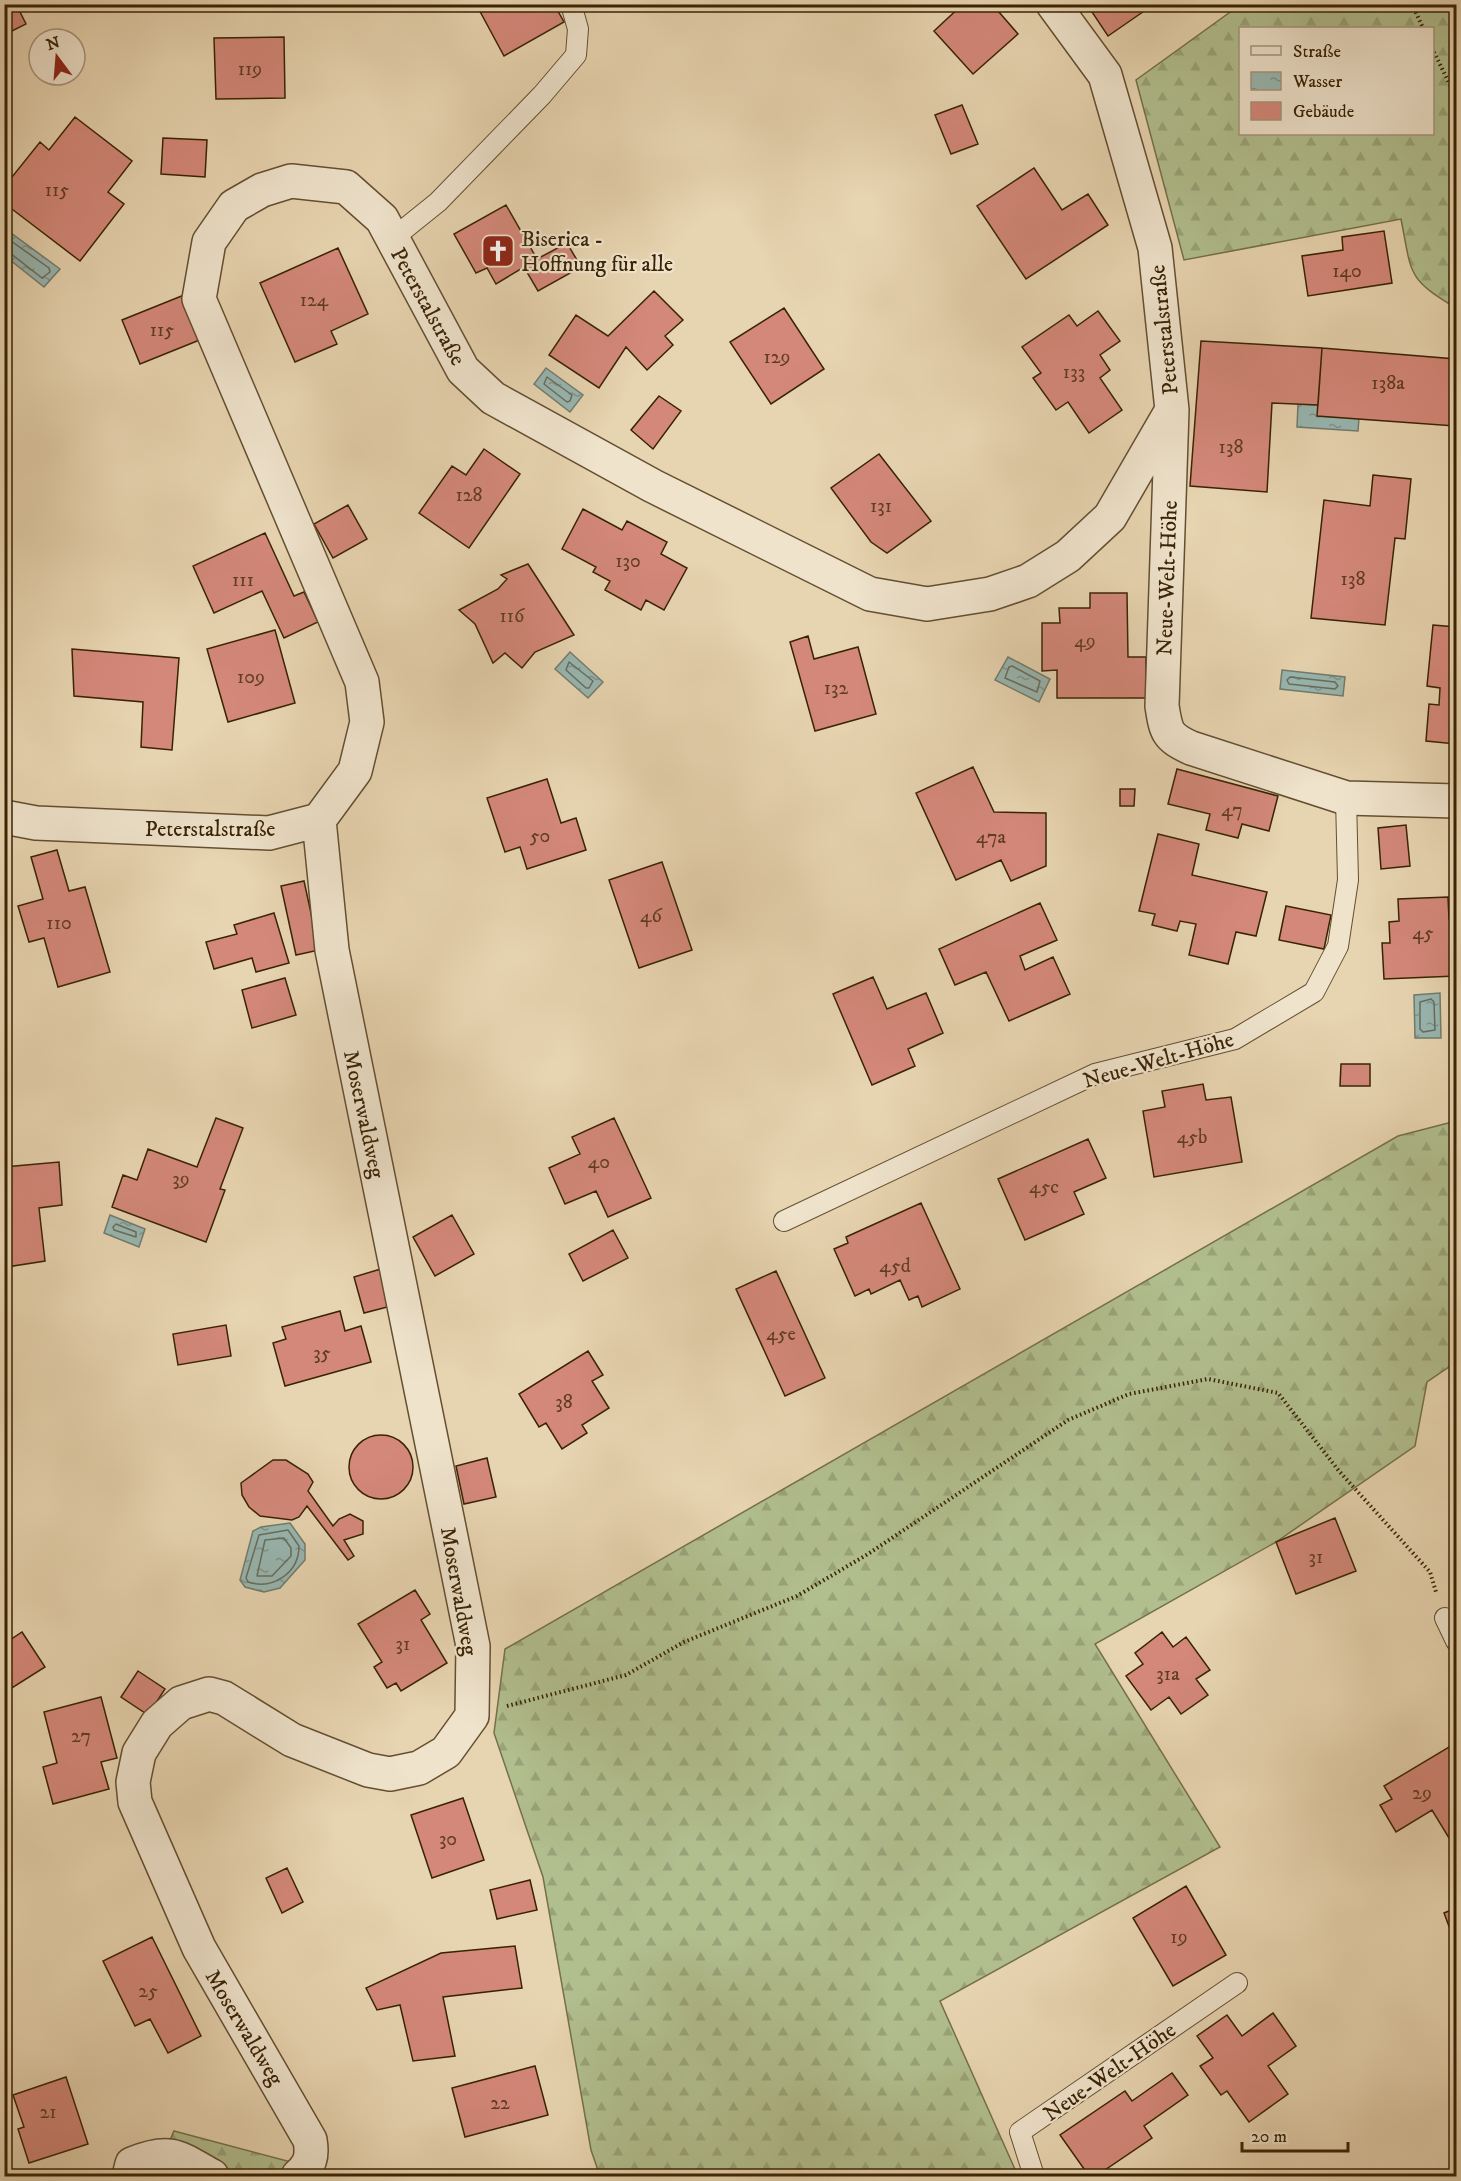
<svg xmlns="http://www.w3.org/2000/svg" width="1461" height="2181" font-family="'IM FELL DW Pica',serif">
<defs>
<pattern id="forest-firs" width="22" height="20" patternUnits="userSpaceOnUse" patternTransform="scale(1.5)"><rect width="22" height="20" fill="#b1be8e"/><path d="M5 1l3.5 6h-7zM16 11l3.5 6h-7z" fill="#99a379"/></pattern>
<pattern id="water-ripples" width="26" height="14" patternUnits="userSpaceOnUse" patternTransform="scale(1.5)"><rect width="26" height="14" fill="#98b7b2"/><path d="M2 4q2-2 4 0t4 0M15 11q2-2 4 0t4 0" fill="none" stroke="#7d948f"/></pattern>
</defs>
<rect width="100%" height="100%" fill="#e7d4b0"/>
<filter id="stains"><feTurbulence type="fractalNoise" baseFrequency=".00333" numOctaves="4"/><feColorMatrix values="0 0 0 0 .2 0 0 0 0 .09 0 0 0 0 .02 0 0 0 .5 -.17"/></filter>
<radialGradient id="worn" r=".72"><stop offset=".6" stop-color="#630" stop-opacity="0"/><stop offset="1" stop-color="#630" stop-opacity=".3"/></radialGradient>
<path fill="url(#forest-firs)" stroke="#75704a" stroke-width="1.5" fill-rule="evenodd" d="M1240 5H1456V308C1406 278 1412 274 1401 219L1184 260 1136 80ZM1240 28H1432V134H1240Z
M1456 1121V1362L1427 1382 1415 1446 1276 1542 1095 1644 1220 1847 940 2001 1018 2176H600L591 2150 543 1877 494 1733 505 1649 1398 1136Z
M174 2131 344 2176H154Z"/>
<path fill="url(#water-ripples)" stroke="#727c6d" stroke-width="1.5" d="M7 230 60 269 44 287 5 256V234Z
M546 368 583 395 570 412 534 384Z
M1298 404 1318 405 1359 418 1358 431 1297 427Z
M570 652 603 682 588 698 555 669Z
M1008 657 1050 679 1039 702 995 680Z
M1282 670 1345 677 1343 696 1280 689Z
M1440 993 1441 1038H1415L1414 995Z
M110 1215 145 1229 139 1247 104 1233Z
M290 1523 305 1544V1560L280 1588 264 1592 245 1587 240 1580 253 1531 261 1527Z"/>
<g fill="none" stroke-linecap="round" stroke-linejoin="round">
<path stroke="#686d5c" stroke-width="1.5" d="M4 236 49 268 50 272 42 278 10 253 4 251
M547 377 572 395 570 401 567 402 544 384Z
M569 662 593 681 589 688H586L566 670Z
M1012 666 1040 681 1037 692 1005 678 1009 667Z
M1290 677 1335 682 1338 686 1335 689 1289 684 1287 680Z
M1431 999 1434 1002 1435 1030 1423 1032 1420 1029V1002Z
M116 1224 136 1232V1237L114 1230 113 1227Z
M288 1530 299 1546C299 1573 273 1590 248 1582L246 1578 259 1535Z
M284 1538 291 1548V1556L272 1576H257L265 1540Z"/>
</g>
<path fill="#d4887a" stroke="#392305" stroke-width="1.5" d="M4 4H16L26 24 4 35Z
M476 4H554L564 22 504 56Z
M963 4H992L1018 34 973 74 934 31Z
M1096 4H1149L1150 7 1108 36 1090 9Z
M284 37 285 98 216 99 214 38Z
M962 105 978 144 951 154 935 115Z
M75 117 132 161 108 192 124 204 80 261 4 203V187L40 142 49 150Z
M163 138 207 140 205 177 161 174Z
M1034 168 1062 210 1088 194 1108 225 1026 279 977 206Z
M506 205 537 259 567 243 581 267 538 291 524 267 496 284 487 268 476 273 454 234Z
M1384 231 1392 283 1308 296 1302 256 1343 250 1342 237Z
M338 248 368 314 331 331 337 344 295 362 260 283Z
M654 291 683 320 665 336 673 345 647 370 626 347 599 388 549 355 576 315 608 336Z
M184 295 202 339 140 364 122 320Z
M784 308 824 369 771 404 730 342Z
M1098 311 1120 341 1100 355 1110 370 1100 378 1122 410 1089 433 1068 402 1056 410 1033 378 1041 373 1022 347 1069 315 1077 326Z
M1201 341 1322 348 1318 405 1272 403 1267 492 1190 486Z
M1322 348 1456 359 1455 426 1317 416Z
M659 396 681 411 653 449 631 430Z
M484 449 520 474 469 548 419 513 452 466 466 475Z
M879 454 931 521 887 553 871 542 831 488Z
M1373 475 1411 479 1405 539 1395 538 1385 625 1311 618 1324 500 1370 506Z
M348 505 367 539 333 558 314 524Z
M583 509 622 530 627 521 667 542 661 554 687 568 664 610 646 600 641 610 605 590 610 581 593 572 596 567 562 549Z
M265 533 294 596 304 592 318 622 284 638 262 591 214 613 193 566Z
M528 564 574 635 535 652 522 668 505 653 493 663 475 624 459 610 498 589 507 579 501 575Z
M1090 593H1127L1128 657H1146V698H1057V670L1042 671V623H1060L1059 608H1090Z
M1433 625 1456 627V744L1426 741 1429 704 1439 705 1440 688 1427 686Z
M275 630 295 703 228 722 207 649Z
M808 636 814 659 858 647 876 714 815 731 790 642Z
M72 649 179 658 172 750 141 747 143 702 74 696Z
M973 767 994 812 1046 813V866L1011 881 1001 860 956 880 916 793Z
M1177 769 1278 796 1269 831 1242 824 1238 838 1206 830 1210 814 1168 804Z
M547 779 561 823 576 818 586 850 527 869 520 847 505 852 487 798Z
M1120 789H1135L1134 806H1120Z
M1406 825 1410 866 1381 869 1378 828Z
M1158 834 1199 844 1192 875 1267 892 1256 936 1236 932 1228 964 1189 955 1196 924 1180 921 1177 931 1152 925 1155 914 1139 911Z
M57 850 69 891 85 887 110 972 58 987 44 938 29 942 18 906 43 899 31 857Z
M662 862 692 950 639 968 609 880Z
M304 881 319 950 296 955 281 886Z
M1448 897 1449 919H1456V976L1384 979 1382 943H1390L1389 922 1399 921 1398 899Z
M1040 903 1057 940 1020 956 1025 970 1053 957 1070 994 1009 1021 986 972 955 985 939 949Z
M1286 906 1331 915 1324 949 1279 940Z
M274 913 289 963 256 972 252 958 214 969 206 942 237 934 234 925Z
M873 977 887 1009 926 993 943 1033 908 1049 915 1066 872 1085 833 994Z
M285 978 296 1015 252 1028 242 990Z
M1341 1064H1370V1086H1340Z
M1203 1084 1206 1100 1231 1097 1242 1162 1154 1177 1143 1111 1165 1107 1162 1091Z
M216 1118 243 1128 220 1189 225 1190 206 1242 112 1207 123 1175 137 1180 148 1149 197 1167Z
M614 1118 651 1198 608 1217 596 1191 565 1204 549 1168 580 1154 572 1137Z
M1088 1139 1106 1178 1074 1192 1084 1214 1025 1240 998 1179Z
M59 1162 62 1205 39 1208 45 1261 7 1267 10 1311 4 1310V1167Z
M921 1203 960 1289 922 1307 918 1296 909 1300 900 1280 871 1294 869 1289 855 1296 834 1249 848 1243 846 1237Z
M452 1215 474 1254 435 1276 413 1237Z
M613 1230 628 1258 583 1281 569 1254Z
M384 1268 395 1305 364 1313 354 1277Z
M776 1271 825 1378 785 1396 736 1289Z
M340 1311 345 1331 361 1326 371 1362 285 1386 273 1343 286 1339 282 1327Z
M226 1325 231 1356 178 1365 173 1334Z
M588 1351 603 1375 592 1381 609 1408 582 1425 587 1433 562 1449 546 1423 539 1427 519 1394Z
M349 1467a32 32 0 1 1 64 0a32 32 0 1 1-64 0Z
M487 1458 496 1497 464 1504 456 1466Z
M273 1460H286L308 1474 313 1482 308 1491 333 1526 339 1519 350 1514 363 1521V1534L344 1540 354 1556 348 1560 307 1506 299 1517 292 1520 260 1516 249 1507 242 1495 241 1483Z
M1335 1518 1356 1571 1296 1594 1276 1542Z
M415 1590 430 1614 421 1620 447 1663 401 1691 396 1683 387 1688 374 1667 382 1662 358 1624Z
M22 1632 45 1667 4 1693V1644Z
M1162 1632 1173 1647 1186 1637 1210 1670 1196 1679 1208 1695 1181 1714 1169 1697 1151 1710 1126 1676 1143 1664 1135 1653Z
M138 1671 165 1689 148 1715 121 1697Z
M101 1697 117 1758 101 1762 109 1789 53 1804 43 1767 57 1763 44 1712Z
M1454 1744 1456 1749V1834L1449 1838 1432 1810 1396 1832 1380 1805 1392 1799 1384 1786Z
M463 1798 484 1860 432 1878 411 1815Z
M287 1868 303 1902 282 1913 266 1878Z
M530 1880 537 1910 497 1919 490 1890Z
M1186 1886 1226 1955 1173 1986 1133 1918Z
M1456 1908V1945L1444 1913Z
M152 1937 201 2036 168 2053 150 2019 135 2026 103 1961Z
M515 1946 522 1988 443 1997 455 2056 413 2061 400 2005 377 2010 366 1988 441 1953Z
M1273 2013 1296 2046 1268 2066 1288 2094 1249 2122 1227 2091 1221 2095 1200 2066 1213 2058 1197 2036 1227 2015 1242 2036Z
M535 2066 548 2115 465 2137 452 2088Z
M1172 2073 1188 2095 1144 2126 1152 2138 1096 2176H1089L1060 2135 1125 2091 1132 2101Z
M66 2077 88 2144 29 2163 18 2129 24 2127 13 2095Z"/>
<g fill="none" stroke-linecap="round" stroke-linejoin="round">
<g stroke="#644f30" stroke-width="22">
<path id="service" d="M392 239 438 202 542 95 576 55 578 29 571 4
M784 1221 1095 1074 1235 1039 1314 992 1338 946 1348 880 1346 798
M1445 1618 1456 1641
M1034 2176 1020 2132 1237 1983"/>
</g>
<g stroke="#644f30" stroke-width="36">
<path id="minor" d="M1053 4 1105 75 1155 248 1172 410 1162 706C1166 732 1167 737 1191 748L1346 798 1456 801
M4 817 36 823 269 833 319 820 355 771 367 722 362 682 199 299 209 242 234 206 262 190 291 181 346 187 382 219 463 370 493 398 653 486 870 594 927 604 990 594 1028 581 1068 556 1110 517 1172 410
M129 2176 132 2164C171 2148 178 2157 212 2176
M298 2176C310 2165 313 2157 310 2140L199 1948 135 1802 133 1782 139 1753 157 1724 181 1703 209 1694 224 1698 292 1740 368 1770 390 1774 419 1768 446 1752 472 1716 473 1646 332 950 319 820"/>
</g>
<path stroke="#392305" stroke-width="4" stroke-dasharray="1.5 3" stroke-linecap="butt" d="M1412 4 1423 28
M1432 48 1450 85 1456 89
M507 1706 626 1675 684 1642 797 1596 868 1554 1068 1420 1129 1394 1208 1379 1278 1393 1339 1471 1430 1572 1436 1592"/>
<use href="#service" stroke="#efe3cc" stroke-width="20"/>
<use href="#minor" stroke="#efe3cc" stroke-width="33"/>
</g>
<defs>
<g id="church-square" transform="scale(1.725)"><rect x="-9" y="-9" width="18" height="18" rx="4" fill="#8f2418" stroke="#efe3cc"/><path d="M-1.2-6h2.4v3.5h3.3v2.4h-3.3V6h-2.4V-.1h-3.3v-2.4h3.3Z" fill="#fff"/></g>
</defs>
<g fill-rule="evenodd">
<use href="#church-square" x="498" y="251"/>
</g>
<g text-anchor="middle" stroke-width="4.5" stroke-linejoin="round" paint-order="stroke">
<g font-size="20" fill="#603c22">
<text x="250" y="75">119</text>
<text x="57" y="196">115</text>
<text x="1347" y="277">140</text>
<text x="314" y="306">124</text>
<text x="162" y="336">115</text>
<text x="777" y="363">129</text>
<text x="1074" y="378">133</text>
<text x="1388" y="389">138a</text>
<text x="1231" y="453">138</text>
<text x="469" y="501">128</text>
<text x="881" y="512">131</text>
<text x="628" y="567">130</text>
<text x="1353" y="585">138</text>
<text x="243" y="586">111</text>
<text x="512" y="622">116</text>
<text x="1085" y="647">49</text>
<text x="251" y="683">109</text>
<text x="836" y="694">132</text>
<text x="1232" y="816">47</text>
<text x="540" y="842">50</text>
<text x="991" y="843">47a</text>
<text x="651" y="922">46</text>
<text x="59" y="929">110</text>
<text x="1423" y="939">45</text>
<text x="1192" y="1143">45b</text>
<text x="599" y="1168">40</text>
<text x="181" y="1185">39</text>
<text x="1044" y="1193">45c</text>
<text x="895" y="1272">45d</text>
<text x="781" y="1340">45e</text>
<text x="322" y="1359">35</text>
<text x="564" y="1408">38</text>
<text x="1316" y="1563">31</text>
<text x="403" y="1650">31</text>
<text x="1168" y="1680">31a</text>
<text x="81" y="1742">27</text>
<text x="1422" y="1799">29</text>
<text x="448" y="1845">30</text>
<text x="1179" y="1943">19</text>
<text x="148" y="1997">25</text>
<text x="500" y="2109">22</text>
<text x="48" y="2118">21</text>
</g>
<g font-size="22" fill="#392305" stroke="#efe3cc" text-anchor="start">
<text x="521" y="246">Biserica -<tspan x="521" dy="25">Hoffnung für alle</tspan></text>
</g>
<g font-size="22" fill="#392305" stroke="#efe3cc">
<text transform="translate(429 306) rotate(61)" y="8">Peterstalstraße</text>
<text transform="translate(1163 330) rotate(-96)" y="8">Peterstalstraße</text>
<text transform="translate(1166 578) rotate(-88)" y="8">Neue-Welt-Höhe</text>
<text x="210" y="836">Peterstalstraße</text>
<text transform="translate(1158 1059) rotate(-16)" y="8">Neue-Welt-Höhe</text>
<text transform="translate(365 1114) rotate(78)" y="8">Moserwaldweg</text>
<text transform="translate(460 1591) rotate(80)" y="8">Moserwaldweg</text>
<text transform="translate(245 2027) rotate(59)" y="8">Moserwaldweg</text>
<text transform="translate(1109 2071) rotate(-35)" y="8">Neue-Welt-Höhe</text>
</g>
</g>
<rect width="1461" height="2181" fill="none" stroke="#e7d4b0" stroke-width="24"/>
<rect x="6" y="6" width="1449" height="2169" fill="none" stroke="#392305" stroke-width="3"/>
<rect x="12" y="12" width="1437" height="2157" fill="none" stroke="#392305" stroke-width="1.5"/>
<rect x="1239" y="27" width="195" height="108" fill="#efe3cc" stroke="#a6967c" stroke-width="1.5"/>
<rect x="1251" y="46" width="30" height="9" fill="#efe3cc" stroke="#a6967c" stroke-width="1.5"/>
<text x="1293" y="57" font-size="18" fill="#392305">Straße</text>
<rect x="1251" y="72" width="30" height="18" fill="url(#water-ripples)" stroke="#a6967c" stroke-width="1.5"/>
<text x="1293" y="87" font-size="18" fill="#392305">Wasser</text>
<rect x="1251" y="102" width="30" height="18" fill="#d4887a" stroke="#a6967c" stroke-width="1.5"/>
<text x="1293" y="117" font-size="18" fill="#392305">Gebäude</text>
<g transform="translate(57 57) rotate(344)"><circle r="28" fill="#efe3cc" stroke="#a6967c" stroke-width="1.5"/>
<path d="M0-4.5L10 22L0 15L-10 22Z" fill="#8f2418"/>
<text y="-9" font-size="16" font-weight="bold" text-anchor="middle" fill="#392305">N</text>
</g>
<path d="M1242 2142v9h106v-9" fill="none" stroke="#392305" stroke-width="3"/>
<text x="1251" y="2142" font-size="18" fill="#392305" stroke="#efe3cc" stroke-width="4.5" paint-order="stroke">20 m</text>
<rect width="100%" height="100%" filter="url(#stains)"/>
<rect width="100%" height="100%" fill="url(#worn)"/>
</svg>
